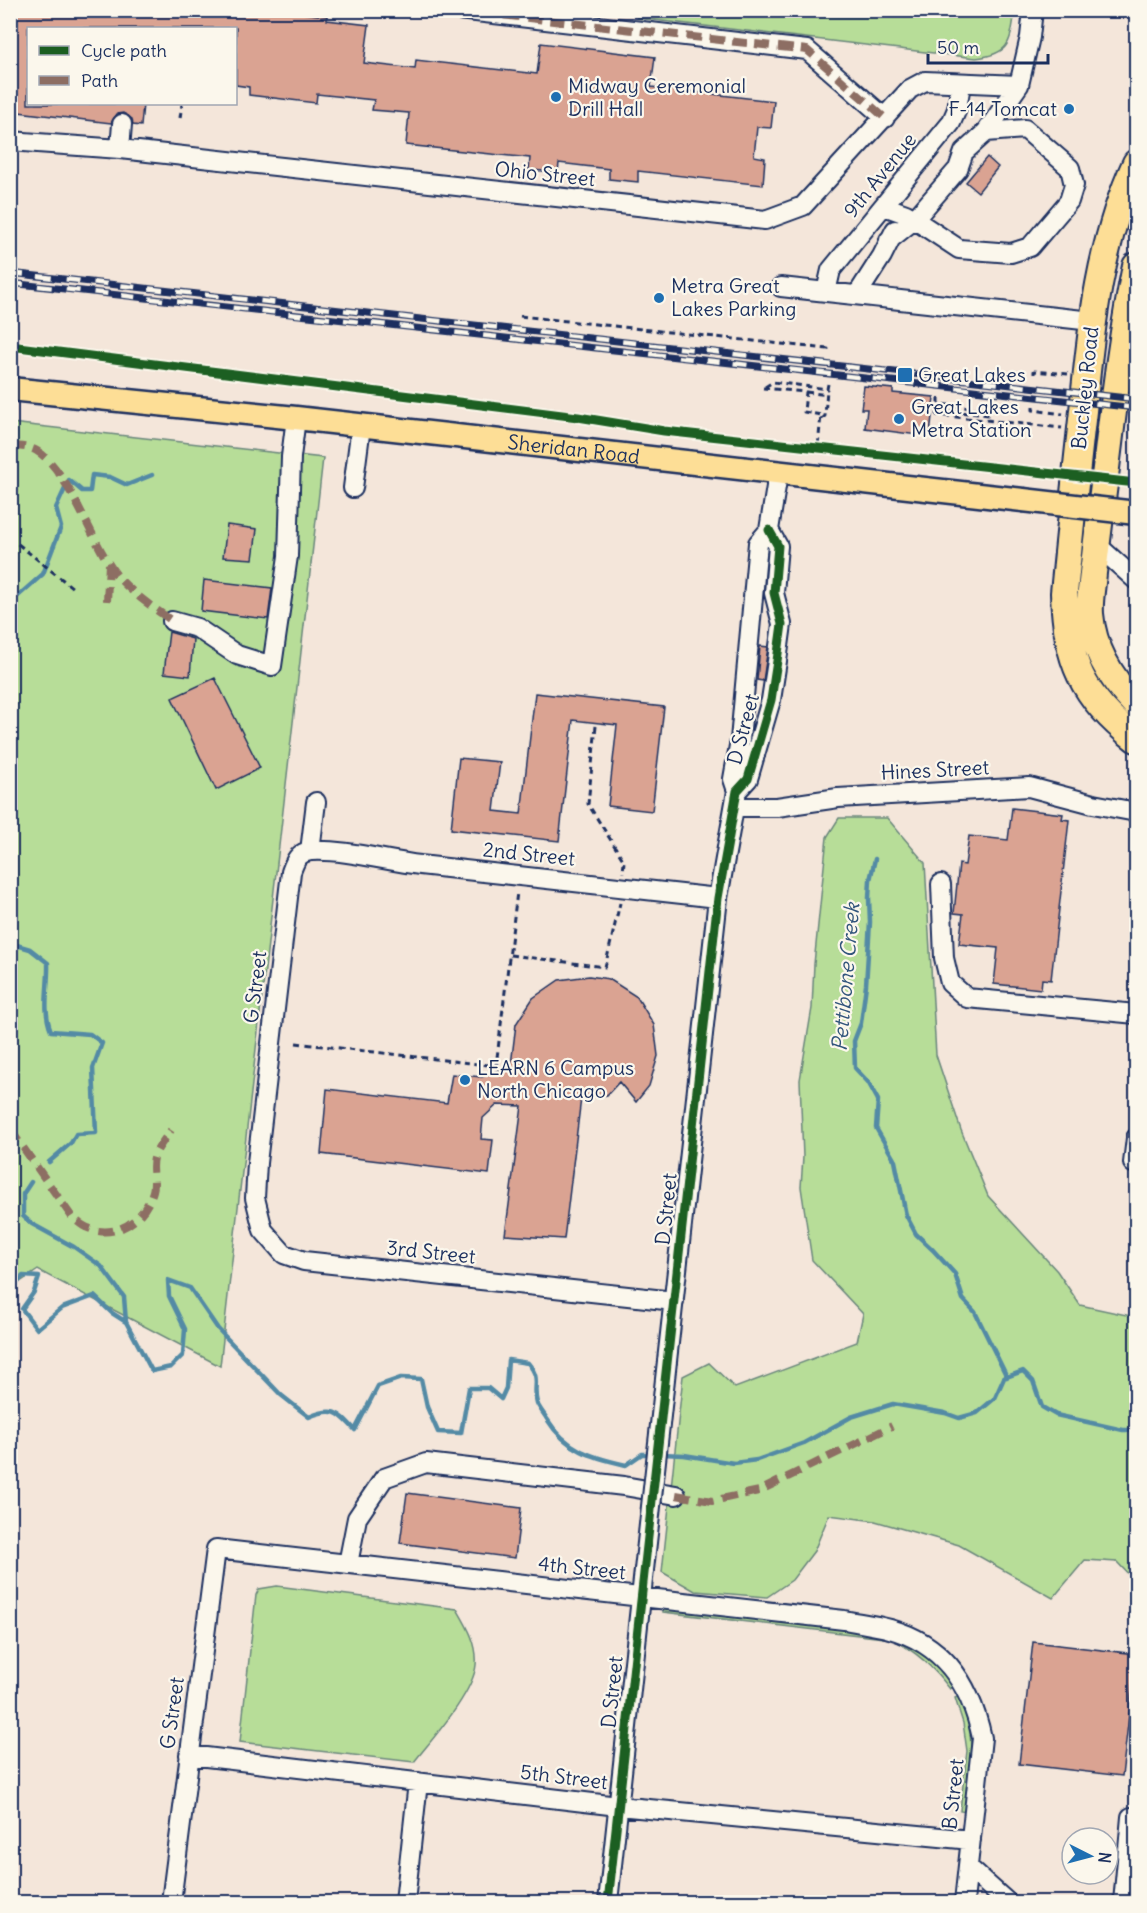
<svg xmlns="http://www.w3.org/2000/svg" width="1147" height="1913" font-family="Delius,sans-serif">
<rect width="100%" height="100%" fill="#f4e6da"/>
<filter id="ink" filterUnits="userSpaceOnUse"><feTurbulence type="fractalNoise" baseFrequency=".0167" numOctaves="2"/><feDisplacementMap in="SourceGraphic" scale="12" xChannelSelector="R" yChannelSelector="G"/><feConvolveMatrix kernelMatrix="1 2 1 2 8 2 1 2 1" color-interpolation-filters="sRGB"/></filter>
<g filter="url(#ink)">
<path fill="#b7dd98" stroke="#69867b" stroke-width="1.5" d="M637 11V10L1015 11C1010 42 1011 54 976 58L637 18Z
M11 423 323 458 220 1366 38 1270 11 1288Z
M839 818H887L925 863 936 1055 961 1130 988 1196 1057 1271 1080 1305 1136 1317V1582L1117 1562 1085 1560 1053 1598 959 1545 875 1521 829 1515 814 1551 792 1580 767 1597 695 1591 662 1572 683 1376 709 1363 735 1388 857 1342 863 1314 812 1260 801 1187 803 1157 800 1080 812 1008 814 964 827 837Z
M277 1586 457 1609C467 1626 478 1644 476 1665 473 1694 432 1739 414 1762L240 1742 256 1595 259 1589Z
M663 1608 887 1633 930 1657 955 1686 950 1689C933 1667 917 1652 892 1639L663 1612Z
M960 1696C977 1739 971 1767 966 1812L960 1811 967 1751 963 1723 955 1698Z"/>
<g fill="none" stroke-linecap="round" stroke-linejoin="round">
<path stroke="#538aa5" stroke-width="4.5" d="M10 595 18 596 43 574 61 527 56 508 69 480 82 491H90L92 475 110 477 127 485 152 475
M875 859 870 880 869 898 870 922 866 985 861 1023 854 1041 855 1068 868 1082 878 1100 876 1128 895 1161 906 1215 916 1234 933 1250 955 1274 963 1299 975 1312 1007 1377
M10 943 30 949 48 963C49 985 42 1010 51 1031L90 1034 102 1043 93 1068 96 1133 76 1134 71 1143 49 1162
M31 1182 23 1194V1216L32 1224 74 1247 101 1266 124 1297 126 1322 152 1371 171 1367 183 1355 185 1329 169 1296 168 1280 190 1288 218 1329 281 1395 309 1417C333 1407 338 1411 355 1430L378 1386 401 1378 421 1379 427 1407 438 1432 461 1433 469 1388H488L501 1399 506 1388 508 1360 528 1363C542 1380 532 1385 537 1403 539 1408 544 1414 547 1419 567 1451 592 1457 626 1465L642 1454H654
M10 1291 23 1276 39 1277 34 1292 22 1309 37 1329 62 1308 94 1296 112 1313 126 1322
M662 1454 684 1455 734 1463 757 1460 804 1443 851 1417 893 1404 945 1413 959 1418 977 1413 995 1398 1004 1378 1023 1371 1033 1381 1042 1407 1056 1415 1123 1430H1136"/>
</g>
<path fill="#daa392" stroke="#1b2f5e" stroke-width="1.5" d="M10 10H275L327 16V20L369 25 364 63 415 69 416 60 537 74 541 43 655 57 651 87 774 101 771 128 757 127 754 156 765 158 763 185 638 171V182L609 179V169L559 163 558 172 529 170 530 158 406 145 409 113 372 110 374 100 317 94 316 103 249 95V87L236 85V28H28V104H143L141 126 133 125 132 119 123 113 117 114 111 123 10 111Z
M987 157 998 167 978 192 966 182Z
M864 386 893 389V393L934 397 930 435 918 434V435L865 428 867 409H861Z
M227 525 257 529 253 559 223 557Z
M204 580 272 588 268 619 201 611Z
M169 632 193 639 190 676 164 673Z
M760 646 768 647 763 681 757 680Z
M215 678 260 768 216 790 172 698Z
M535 693 664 707 652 811 608 806 617 725 573 720 559 841 451 829 459 758 500 762 494 811 521 814Z
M1012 808 1063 814 1062 819 1069 820 1051 980 1042 979 1041 989 994 984 998 948 959 944 963 914 954 913 959 864 965 865 969 836 1008 840Z
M589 976 609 979 637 997 654 1025 658 1056 649 1086 636 1102 619 1082 607 1095 581 1098 564 1239 505 1235 522 1106 497 1105 483 1118 481 1139 493 1140 489 1174 321 1154 327 1089 447 1103 452 1074 482 1077 511 1065 516 1024 533 998 559 980Z
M407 1493 521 1508 515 1558 400 1543Z
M1033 1642 1136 1654 1122 1776 1019 1764Z"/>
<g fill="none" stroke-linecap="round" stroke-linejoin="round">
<g stroke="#1b2f5e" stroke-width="22">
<path id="minor" d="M458 10 807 50 885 118
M10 141 120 149 765 220 803 206 910 89 925 81 1019 85
M120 149 122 124
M884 206 906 214 959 249 1011 253 1030 247 1069 201 1074 185 1070 168 1025 129 986 132
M889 240 914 220 958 169 964 152 986 132 1019 85 1030 37 1033 10
M781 287 1092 321
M826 292 831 270 951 123 957 109 961 84
M857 295 882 256 895 230
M353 488 361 426
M1097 545 1136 580
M172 621 197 628 237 655 272 666 288 556 291 457 296 418
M737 791 733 779 740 740 758 543 769 530 778 474
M735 807H777L838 798 1029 787 1093 804 1136 812
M310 851 316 802
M941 884 944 958 950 983 967 998 1136 1014
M1133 1163 1136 1138
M674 1301 304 1261 284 1254 263 1230 255 1198 257 1163 291 872C295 861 298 852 311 851 344 849 386 861 420 865 519 876 618 887 718 898
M667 1361 718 898 737 791 748 779 771 700 777 661 782 624 774 593 778 546 769 530
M348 1564 357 1518 384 1478 426 1463 624 1486 676 1495
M189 1755 618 1806 971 1840
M968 1867 1007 1902
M171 1902 216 1549 844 1620C859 1623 875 1625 890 1629 945 1644 971 1686 982 1738L964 1902
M405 1902 418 1782
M608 1902 644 1570
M1123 1902 1131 1817"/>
</g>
<g stroke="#1b2f5e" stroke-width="27">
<g id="major">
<path id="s1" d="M10 389 296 418 1023 500"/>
</g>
</g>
<g stroke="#1b2f5e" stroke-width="30">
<path id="highway" d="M1136 163C1100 241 1091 326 1083 411 1076 472 1070 532 1064 593 1066 659 1082 698 1136 739
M1136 266C1120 343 1112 422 1102 500 1099 525 1096 549 1093 573 1092 586 1089 600 1090 614 1093 650 1112 680 1136 705"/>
</g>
<path stroke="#1b2f5e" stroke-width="3" stroke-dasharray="6 4.5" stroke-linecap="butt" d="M180 118 182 104
M520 316 828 349V351
M1034 374V371L1068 374
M765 387 773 382 827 389 828 384
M763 388 806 392 804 412 821 415 818 447
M806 392 827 395
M939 398V404L990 410 989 415 938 410 937 415 1062 428
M1033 406V410L1063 414
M822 419 825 416 827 389
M18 544 73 588
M596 726 588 804 624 861 623 873
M510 955 605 967 620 903
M296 1043 496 1066 517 892"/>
<use href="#minor" stroke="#fbf7ec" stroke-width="18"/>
<use href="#major" stroke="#fdde96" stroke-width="22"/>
<use href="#highway" stroke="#fdde96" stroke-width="26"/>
<g stroke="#1b2f5e" stroke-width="7">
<path id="rail" d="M10 273 1136 399
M10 283 1136 408"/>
</g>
<use href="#rail" stroke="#fbf7ec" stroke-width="4.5" stroke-dasharray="14" stroke-linecap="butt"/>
<g stroke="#1b2f5e" stroke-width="22" stroke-linecap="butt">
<path id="minor-bridge" d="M644 1570 667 1361"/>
</g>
<g stroke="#1b2f5e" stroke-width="27" stroke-linecap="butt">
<path id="major-bridge" d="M1023 500 1136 513"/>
</g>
<use href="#minor-bridge" stroke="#fbf7ec" stroke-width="18"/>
<use href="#major-bridge" stroke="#fdde96" stroke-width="22"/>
<path stroke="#8d6e63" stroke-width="8" stroke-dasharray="15 8" stroke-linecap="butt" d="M458 10 807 50 885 118
M10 446C19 446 30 447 37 451 70 471 92 546 119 578 134 595 154 608 172 621
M107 601 109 564
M10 1129 72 1217C77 1221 82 1226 88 1228 117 1240 145 1219 153 1191 156 1181 151 1169 154 1158 157 1148 165 1139 171 1130
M676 1495 712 1501 759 1491 892 1426"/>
<g stroke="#fbf7ec" stroke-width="13">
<path id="cycleway" d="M10 346 578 417 664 431 1136 483
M608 1902 718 898 737 791 748 779 771 700 777 661 782 624 774 593 778 546 769 530"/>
</g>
<use href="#cycleway" stroke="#1b5e20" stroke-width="9"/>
</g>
</g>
<g fill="#1f6fb2" stroke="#fbf7ec" stroke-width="2">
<circle cx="556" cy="97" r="6"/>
<circle cx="1069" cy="109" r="6"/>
<circle cx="659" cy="298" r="6"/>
<rect x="897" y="367" width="16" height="16" rx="3"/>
<circle cx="899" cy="419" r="6"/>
<circle cx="465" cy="1080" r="6"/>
</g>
<g text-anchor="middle" stroke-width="4.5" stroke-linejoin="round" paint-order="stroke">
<g font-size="20" fill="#1b2f5e" stroke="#fbf7ec" text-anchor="start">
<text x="568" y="93">Midway Ceremonial<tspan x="568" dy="23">Drill Hall</tspan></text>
<text x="1057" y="116" text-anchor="end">F-14 Tomcat</text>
<text x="671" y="293">Metra Great<tspan x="671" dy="23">Lakes Parking</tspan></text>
<text x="918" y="382">Great Lakes</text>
<text x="911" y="414">Great Lakes<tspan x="911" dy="23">Metra Station</tspan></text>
<text x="477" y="1075">LEARN 6 Campus<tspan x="477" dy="23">North Chicago</tspan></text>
</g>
<g font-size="20" fill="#1b2f5e" stroke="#fbf7ec">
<text transform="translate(545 174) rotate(6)" y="7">Ohio Street</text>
<text transform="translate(880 175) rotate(-51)" y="7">9th Avenue</text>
<text transform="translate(1085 388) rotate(-84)" y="7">Buckley Road</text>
<text dy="7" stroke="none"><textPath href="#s1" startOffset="567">Sheridan Road</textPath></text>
<text transform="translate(743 729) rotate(-75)" y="7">D Street</text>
<text transform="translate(935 770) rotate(-3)" y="7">Hines Street</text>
<text transform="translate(529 854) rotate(6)" y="7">2nd Street</text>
<text transform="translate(255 987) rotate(-83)" y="7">G Street</text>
<text transform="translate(666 1209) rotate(-84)" y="7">D Street</text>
<text transform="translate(431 1252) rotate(6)" y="7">3rd Street</text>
<text transform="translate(582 1568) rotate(6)" y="7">4th Street</text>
<text transform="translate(612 1692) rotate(-84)" y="7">D Street</text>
<text transform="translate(172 1713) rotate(-82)" y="7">G Street</text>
<text transform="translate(564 1777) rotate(7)" y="7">5th Street</text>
<text transform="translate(953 1794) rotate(-84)" y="7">B Street</text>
</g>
<g font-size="21" font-style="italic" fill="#32557c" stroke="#fbf7ec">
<text transform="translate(846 977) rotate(-85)" y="7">Pettibone Creek</text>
</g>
</g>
<rect width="1147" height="1913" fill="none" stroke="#fbf7ec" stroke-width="36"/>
<rect x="18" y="18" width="1111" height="1877" fill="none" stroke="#1b2f5e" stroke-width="2" filter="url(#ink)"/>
<rect x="27" y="27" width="210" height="78" fill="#fbf7ec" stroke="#a1a7b3" stroke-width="1.5"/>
<rect x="39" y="46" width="30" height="9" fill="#1b5e20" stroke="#a1a7b3" stroke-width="1.5"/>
<text x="81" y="57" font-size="18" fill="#1b2f5e">Cycle path</text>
<rect x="39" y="76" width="30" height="9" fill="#8d6e63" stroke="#a1a7b3" stroke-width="1.5"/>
<text x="81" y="87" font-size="18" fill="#1b2f5e">Path</text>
<g transform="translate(1090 1856) rotate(96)"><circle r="28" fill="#fbf7ec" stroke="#a1a7b3" stroke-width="1.5"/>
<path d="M0-4.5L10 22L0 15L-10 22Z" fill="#1f6fb2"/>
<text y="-9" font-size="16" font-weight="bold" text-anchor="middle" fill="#1b2f5e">N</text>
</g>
<path d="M928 54v9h120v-9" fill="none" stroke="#1b2f5e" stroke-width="3"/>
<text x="937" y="54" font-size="18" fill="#1b2f5e" stroke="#fbf7ec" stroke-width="4.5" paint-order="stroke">50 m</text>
</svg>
